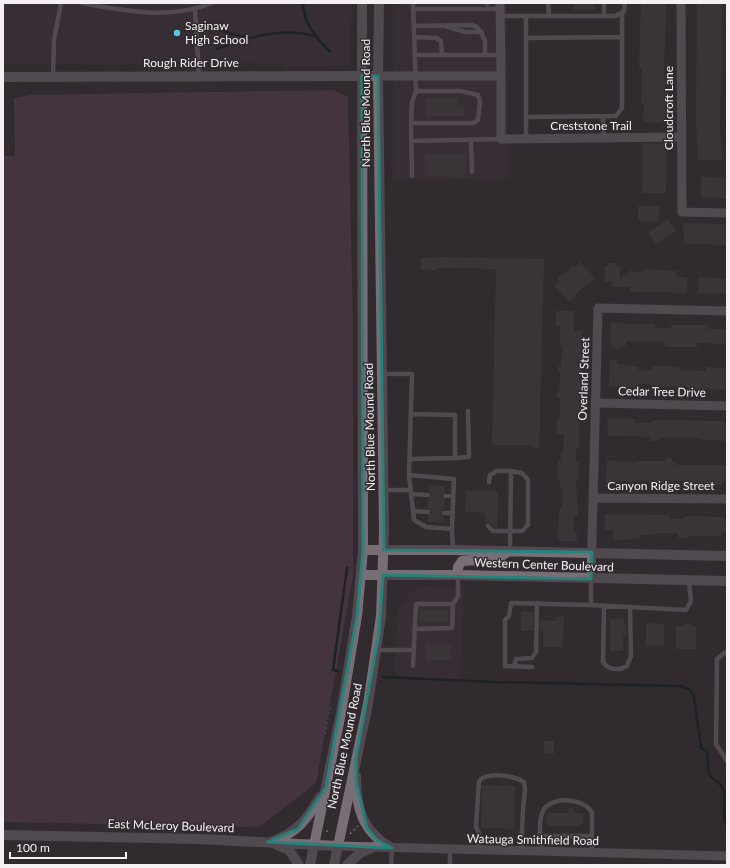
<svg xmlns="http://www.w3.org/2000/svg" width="730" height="868" font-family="Lato,sans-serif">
<rect width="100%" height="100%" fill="#312a2f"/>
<path fill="#3e323a" d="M3 3H352L349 66 285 67V63L3 64Z
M393 3H507L508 179 393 180Z
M420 586 464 587 460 679H405L394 673 398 610 412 591Z"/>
<path fill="#5b4154" d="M333 90 348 97 353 326V576L316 783 259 827 3 822V156H15L14 98 31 95Z"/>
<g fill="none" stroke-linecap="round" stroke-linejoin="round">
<path stroke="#061a1d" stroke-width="2.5" d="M303 3C303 24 317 38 330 52
M220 30 235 35 248 37
M217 49C249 37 280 27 315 36
M338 671 333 670 347 568
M383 677 496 682 681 686 690 690 694 697 701 748 707 751 709 774C713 781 722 782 724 791 726 802 721 816 727 826"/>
</g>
<path fill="#453e43" d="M574 3H595V10H574Z
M641 3H666L664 74H666V109H668V123L643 122 644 104H641L642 69H639Z
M697 3H722L720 128 722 160H698L696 122Z
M426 98H457V105H464V116H426Z
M643 143 667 144 666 193H642Z
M425 153 466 154V177L425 176Z
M701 176 727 178V199L701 197Z
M638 206H659V222L638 221Z
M668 219 676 231 656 244 648 232Z
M683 223 727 224V245L684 244Z
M440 257 544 259 539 448H532L533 445H492L496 269 435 268V270H421V258Z
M580 262 595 278 579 291 570 302 554 286 560 281 557 278 562 273 563 275 573 265 575 267Z
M609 263H617V266H620V280L631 270 633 272H643L644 269 676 271V277H687V293L630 292V287H612V282H605V266H609Z
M699 277 727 279V294L698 293Z
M556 311H574V331H582L579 448H576V462H579L578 480H576L578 515H574V533H577V541H559V537H557L560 507H562L563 487H560V481H557L558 460H561V454H563L564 434H557V419H560V398H557V391H559L560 372H558V366H561L562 346H560V326H556Z
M611 323 655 324V328H671V325H708V329H727V344L697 343V347H665V342L626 341V346H621V349H615V346L611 345Z
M610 360H617V364H625V366H638V370H650L652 369V366H664L679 367V370L688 371 690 369 692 371H706V367L727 368V386H725V390L688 389V386L653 388V385L645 384H636V388L609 386Z
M607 418 635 419V423H652V420L725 421 724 425H726L727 428V441L702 440V439L698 438H659V441H651V437L608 436Z
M666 458H672V462H677L676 465H727V481H722V485L686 484V481H671L669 484 650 483V481L633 480V483L614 481V483H606L607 460 635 463V461H666Z
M429 485 445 486V492L441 496 445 500 444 509 440 513 444 517V522H428V516L432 512 428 508V499L432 495 429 491Z
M466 490 498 491 497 526H493L489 522 485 523V513L465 512Z
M605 514 668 515 670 519H685V516L720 517 725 518V522H727V533L721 532V536H690L685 538H678V533H655V535H640L639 539 613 540V530H605Z
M419 610H448V622L419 623Z
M521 611 533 612V631H521Z
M556 617H564L563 647H543V631H540V620L556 621Z
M624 618V625H626L627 636H623V651H610V619Z
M646 623 664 624V646H646Z
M684 624H691V626H696V649H676V626H684Z
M426 644 451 645V660H426Z
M544 741H554V754L544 753Z
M482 785 515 786 514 829 481 828Z
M568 808H574V813H583V824H581V826H549V824H547V813H568Z"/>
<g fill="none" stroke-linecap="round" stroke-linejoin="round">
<path stroke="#777175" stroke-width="1.5" stroke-dasharray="2 3" stroke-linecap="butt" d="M325 734 329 712 333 705
M326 831H330
M350 834 358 826"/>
<path stroke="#776f75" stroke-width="4.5" d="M82 3C124 11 171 20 212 3
M413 3 416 91 412 102 411 123H473L478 120 480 102 478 95 461 91H416
M548 3 549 16
M604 3V16
M487 4 488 3
M195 9 199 76
M413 9H500
M500 16H616L624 11 625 3
M526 16V139
M414 26 471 25 477 27 485 40V55
M445 26 465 32H482
M414 37 436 38 441 41 442 55
M622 37V13
M415 55H500
M53 77 54 40 61 3
M526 117 616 116 622 108V37L526 38
M603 117 604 138
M411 123 412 176
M411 141 501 139
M471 141 472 172
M382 374H412L409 475
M455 458 469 457 468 411
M410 459 455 458V415L411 414
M489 482 490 475 497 471H511L510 551
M384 490H410
M411 494 428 495
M445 496H453
M413 511 428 512
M444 513H453
M488 526 493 531H522L528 525V480L522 473 511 471
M452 529 454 479 409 475 414 520 426 527 452 529 453 550
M591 579V605L686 610 691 601 689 581
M604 606 603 662C608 670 619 671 627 666L631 656 630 608
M414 629 452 628 453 604
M377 650H414
M727 651 717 659 716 744 727 761
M413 666 416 604H453L458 596V575
M514 667 516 659 532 658 536 652 537 603
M532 667 505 666V620L509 616 511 603 591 605
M541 836H592
M478 851 479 833 476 827 479 781C488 771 514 776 524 782L525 789 523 809 521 852
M542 852C541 840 537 820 544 809 552 796 586 798 592 813V853
M391 865 392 848
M450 865V850"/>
<path stroke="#776f75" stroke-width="9" d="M681 3 682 212 727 213
M378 76H501L500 3
M501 76V139L682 137
M596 403 727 406
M594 498 727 499
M591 579 598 308 727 311
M338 846 727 856"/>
<path stroke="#776f75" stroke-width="10" d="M3 77 378 76"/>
<path stroke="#776f75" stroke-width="10" d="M363 550H453L727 556
M361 575H458L727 581
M458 575V567L462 561 496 559 508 552
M356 776C356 808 362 832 392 848
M3 835 199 839 338 846
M273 841C297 833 308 818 320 797
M277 845 289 850 299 865
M310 865 341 713 357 616 363 550 362 3
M334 865 368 704 381 616 384 530 378 76 379 3
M347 865 360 853 374 847"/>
</g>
<path d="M0 0H730V868H0ZM362 76H378L384 550 592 552 591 579 383 575 379 633 356 758V781L367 828 377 840 392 848 268 842 298 829 326 787 357 616 363 550Z" fill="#312a2f" fill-opacity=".55" fill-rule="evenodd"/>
<path fill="none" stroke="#26827b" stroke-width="3" stroke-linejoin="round" d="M362 76H378L384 550 592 552 591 579 383 575 379 633 356 758V781L367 828 377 840 392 848 268 842 298 829 326 787 357 616 363 550Z"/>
<circle fill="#55cadf" stroke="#312a2f" stroke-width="1.5" cx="177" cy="33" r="4"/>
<g text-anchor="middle" stroke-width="3" stroke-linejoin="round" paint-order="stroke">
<g font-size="12" fill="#f5f0f3" stroke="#312a2f" text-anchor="start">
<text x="185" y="30">Saginaw<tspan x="185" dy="14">High School</tspan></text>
</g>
<g font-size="12" fill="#f5f0f3" stroke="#312a2f">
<text x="191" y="67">Rough Rider Drive</text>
<text transform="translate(366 103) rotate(-90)" y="4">North Blue Mound Road</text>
<text transform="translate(669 108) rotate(-90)" y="4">Cloudcroft Lane</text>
<text x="591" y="130">Creststone Trail</text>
<text transform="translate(584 379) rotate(-88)" y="4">Overland Street</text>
<text transform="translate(662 392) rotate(1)" y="4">Cedar Tree Drive</text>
<text transform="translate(370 427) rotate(-91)" y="4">North Blue Mound Road</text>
<text x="661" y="490">Canyon Ridge Street</text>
<text transform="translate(544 565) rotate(2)" y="4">Western Center Boulevard</text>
<text transform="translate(345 746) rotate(-78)" y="4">North Blue Mound Road</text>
<text transform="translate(171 826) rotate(2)" y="4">East McLeroy Boulevard</text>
<text transform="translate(533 840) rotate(1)" y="4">Watauga Smithfield Road</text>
</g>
</g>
<rect width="730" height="868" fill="none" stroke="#f5f0f3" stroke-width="8"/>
<path d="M10 852v6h116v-6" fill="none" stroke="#f5f0f3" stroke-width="2"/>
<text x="16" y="852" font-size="12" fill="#f5f0f3" stroke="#312a2f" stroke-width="3" paint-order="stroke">100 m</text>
</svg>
